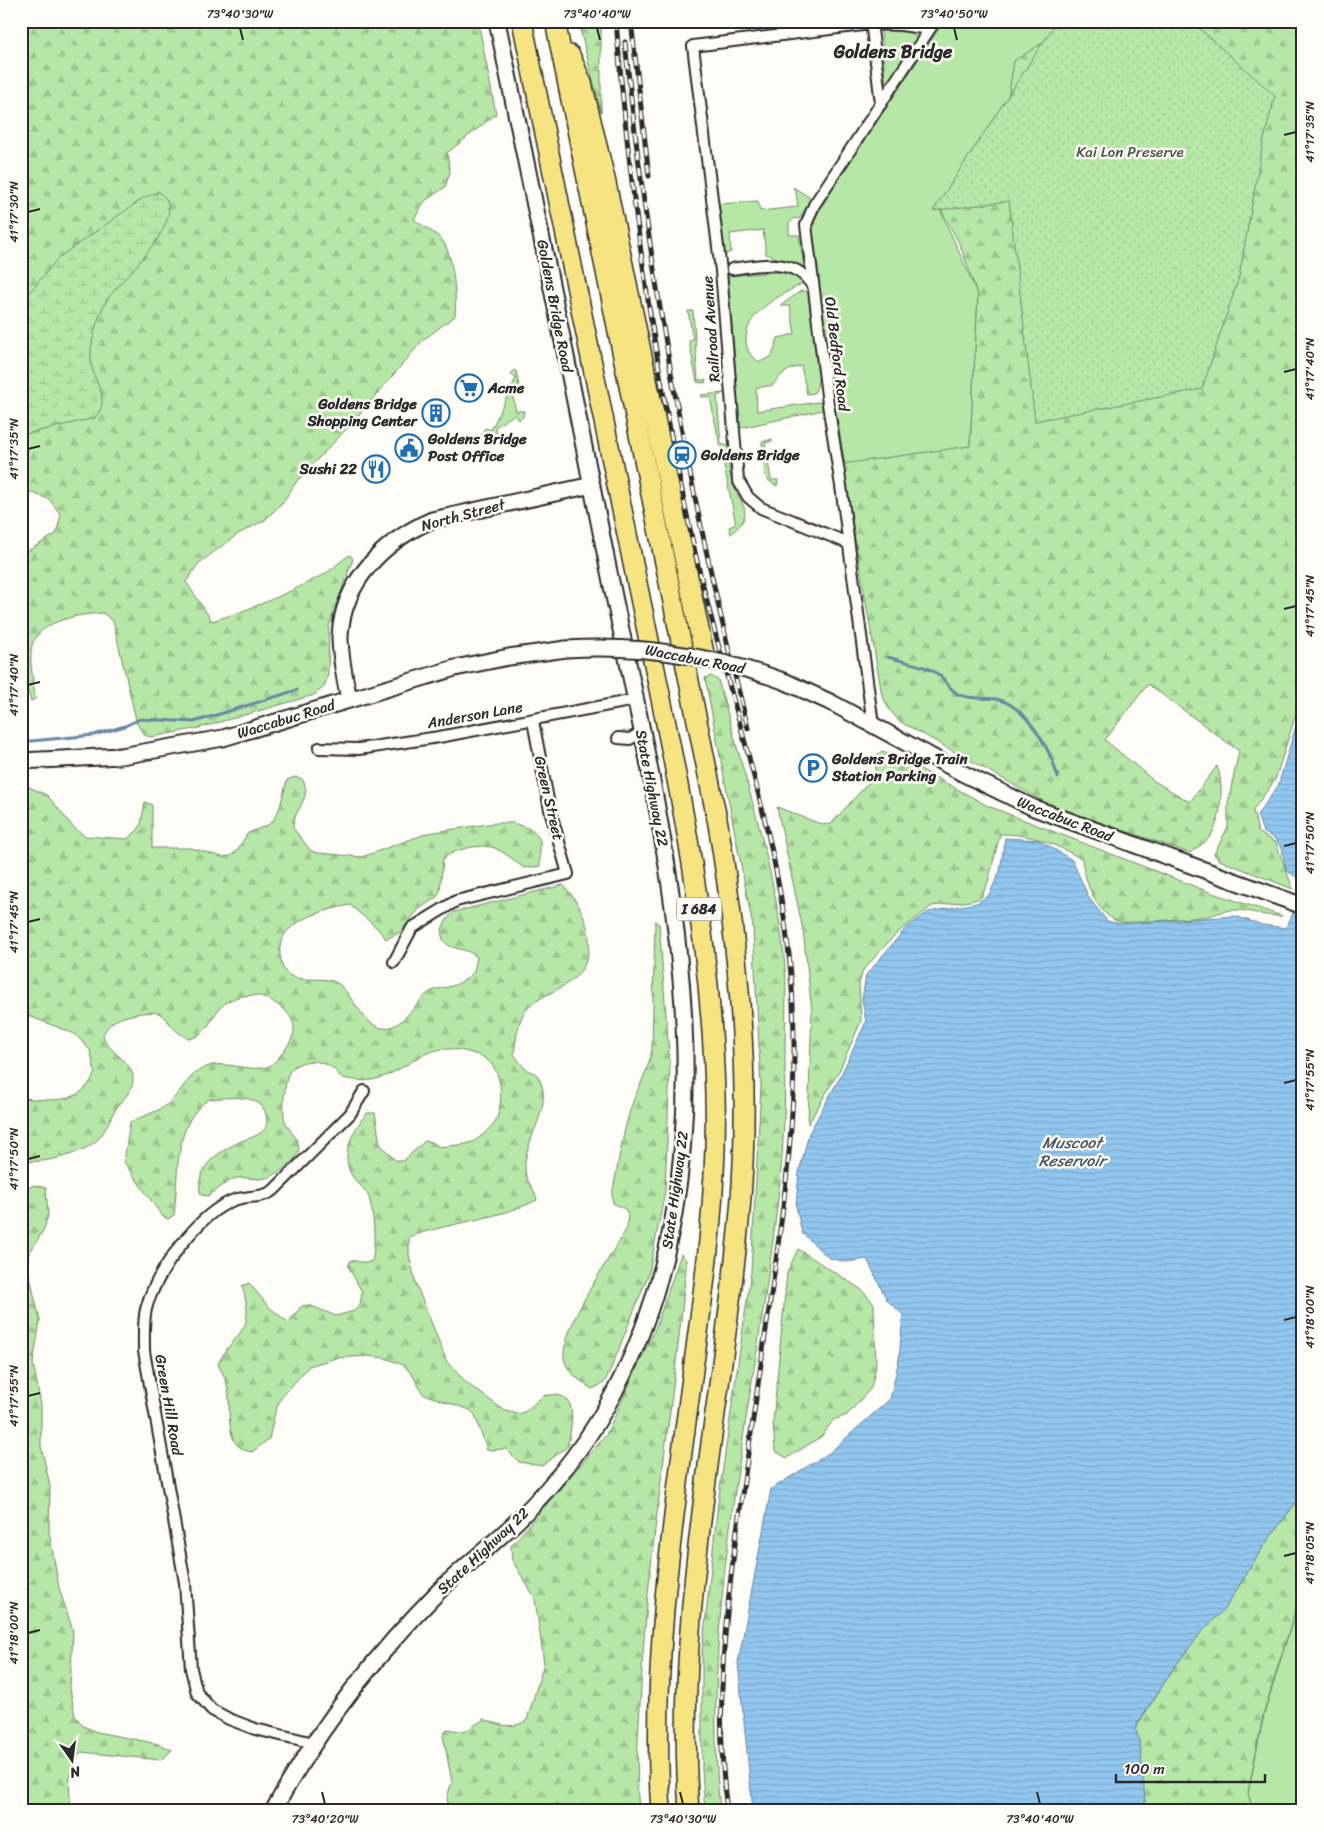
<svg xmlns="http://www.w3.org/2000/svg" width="1324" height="1832" font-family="Sriracha,sans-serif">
<defs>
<pattern id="forest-firs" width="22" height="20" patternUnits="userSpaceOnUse" patternTransform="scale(1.25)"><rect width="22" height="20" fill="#b7e7a7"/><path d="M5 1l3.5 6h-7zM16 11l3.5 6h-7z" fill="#9ec690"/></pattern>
<pattern id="wetland-marsh" width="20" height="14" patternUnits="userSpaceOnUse" patternTransform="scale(1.25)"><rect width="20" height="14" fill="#b7e7a7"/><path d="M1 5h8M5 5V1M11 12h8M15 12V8" fill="none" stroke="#9ec690"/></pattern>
<pattern id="park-dots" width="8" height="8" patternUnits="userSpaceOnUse" patternTransform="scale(1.25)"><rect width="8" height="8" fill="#b7e7a7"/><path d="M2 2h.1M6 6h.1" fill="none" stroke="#9ec690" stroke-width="1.8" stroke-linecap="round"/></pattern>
<pattern id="water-rules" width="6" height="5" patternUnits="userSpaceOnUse" patternTransform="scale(1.25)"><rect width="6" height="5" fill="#91c6ef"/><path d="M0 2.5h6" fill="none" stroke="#7daacd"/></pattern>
</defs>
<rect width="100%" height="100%" fill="#fdfcf7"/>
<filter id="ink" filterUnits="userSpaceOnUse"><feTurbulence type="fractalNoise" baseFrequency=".02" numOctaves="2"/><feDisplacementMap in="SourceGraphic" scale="10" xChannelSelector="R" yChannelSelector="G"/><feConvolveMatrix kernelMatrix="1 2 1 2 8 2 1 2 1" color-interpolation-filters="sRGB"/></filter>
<g filter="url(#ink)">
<path fill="#b7e7a7" stroke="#718969" d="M944 21H1147L1005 116 939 207 978 295 970 447 845 466 828 365 812 239 815 218 836 183Z
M883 29H903L918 37 886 89 881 31Z
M793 187 812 199 799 219 795 218 789 223V235H799L804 268 766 254 763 230 730 234 731 252 725 254 719 204 758 201 760 211 798 207 796 193Z
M776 272 796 276 805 282C782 295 744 311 746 342 747 351 752 359 760 362L772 356 778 338 795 334 790 306H780L801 291H808L819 374 817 387 814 393 807 394 801 366C787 369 781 374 773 385L756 388 757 411 818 402 822 403 823 410 740 428 728 276Z
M688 311H693L698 380H706L705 383 697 382 689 341 693 339Z
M514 370 516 371 519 386 515 387 512 393 516 411H524L523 417 519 420 515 414 495 427 497 433 486 439 482 438 481 436 485 428 491 430 516 378 511 375Z
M724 393 717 396 721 444 728 446C729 457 728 468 731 478 737 504 759 510 731 534L729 527 736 524 710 397H702L701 395Z
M772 439V441L765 443 771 480H778L777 486 770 482 765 476 762 442Z
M1303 1586V1811H1253L1248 1793 1264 1715Z"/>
<path fill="url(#forest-firs)" stroke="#718969" d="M21 21H478L496 114 447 153 450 172 445 187 425 201 414 219C422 226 436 233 442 240 453 253 457 299 455 316L423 340 353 422 297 481 283 502 265 520 238 534 198 564 186 582 212 621C248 611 286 594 319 577 331 572 339 561 350 555L353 559 329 625 328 674 324 687 314 695 199 728 151 737 144 735 137 724 113 621 103 613C79 614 32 621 31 652 30 667 34 684 35 699L31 701 21 671V555L56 534 61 515 49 499 21 489Z
M578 21H601V112Z
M1149 21H1303V692L1275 780 1253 810 1258 832 1276 843 1293 889 1219 860 1214 854 1228 827V803L1239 751 1148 684 1105 740 1154 781 1190 802 1217 766C1224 785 1222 818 1211 835 1207 842 1196 848 1190 853L1052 806 899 721 889 709 882 695 842 464 970 446 978 296 960 245 939 206 1005 116 1014 61 1052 37Z
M711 676 718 680 723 697C747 786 777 874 785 967 787 994 785 1023 785 1051 785 1100 784 1150 778 1198 756 1401 700 1605 720 1811H705L702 1769V1652L718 1503 751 1272 761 1087 753 927 705 678Z
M882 751 893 754 988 806 1209 892 1282 916C1263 917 1248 909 1233 910 1223 910 1213 916 1203 917 1193 918 1124 924 1119 922 1095 913 1085 881 1082 859 1053 843 1033 834 1000 834L988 882 981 898 970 901 932 906 897 933 863 970 859 984 861 1021 839 1071 808 1124 812 1011 803 930 777 807 818 823 830 825 871 780 875 772 877 755Z
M295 777 302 779C314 797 293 809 293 828L311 851 318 853 362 857 428 833 495 823H513L533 830 540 840V866L524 868C515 861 506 853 495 848 481 843 454 849 443 859L440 891 437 897 419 909 399 933 386 939 377 928 350 905C325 910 275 921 280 955 282 962 281 970 289 975 303 984 327 974 340 985 352 996 365 1026 382 1028 401 1030 415 1004 427 994 434 988 447 988 455 985 462 982 469 977 474 972L477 957C469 950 462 950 452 947 434 939 443 921 454 912L563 885C587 909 603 955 572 980 558 991 534 998 524 1013 517 1024 516 1041 514 1054 517 1058 521 1065 526 1069 530 1072 536 1072 538 1077 556 1105 523 1139 525 1169 525 1182 535 1188 537 1200 500 1219 450 1222 409 1237V1255L416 1284 447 1362 468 1384 505 1411 519 1414 526 1411 543 1396C582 1388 571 1423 568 1446L542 1466 519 1462 506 1449 487 1450 475 1415 470 1410 423 1394 413 1376 404 1365 385 1358 368 1356 336 1358 309 1366 281 1398 275 1412 269 1439 252 1452C222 1448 232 1410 228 1390 227 1381 222 1372 218 1364 236 1328 257 1334 242 1286L249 1283 269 1307 288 1322 302 1306 309 1305 336 1316 354 1311 360 1305 362 1292 348 1266 351 1260 366 1263 372 1261C376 1248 374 1208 368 1195 364 1187 355 1182 351 1174 340 1153 354 1129 367 1113H375L380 1144 395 1160 403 1161 425 1141 432 1142 439 1147C450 1145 467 1146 476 1140 482 1136 494 1125 497 1118 504 1098 503 1063 478 1055 422 1035 416 1070 372 1080 363 1082 350 1079 341 1078 338 1074 335 1069 331 1067 317 1057 291 1060 287 1078 284 1089 283 1105 284 1117 286 1131 307 1142 295 1158 287 1168 273 1178 260 1179 250 1179 243 1176 233 1179 225 1183 216 1191 208 1196L201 1195C193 1166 221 1150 244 1140 250 1138 260 1135 264 1130 268 1125 267 1120 266 1115 262 1092 226 1098 209 1099 172 1123 179 1177 174 1215L168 1219 162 1216 124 1162 130 1122C142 1116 162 1111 171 1101 183 1089 189 1074 206 1067 225 1059 250 1074 270 1066 275 1063 280 1056 283 1052 299 1033 298 1019 278 1005 265 996 258 994 243 996 208 1002 218 1031 189 1039 172 1030 174 1027 162 1015 155 1008 121 1016 113 1022 109 1024 106 1030 103 1034 106 1052 131 1059 133 1077 134 1091 124 1097 117 1107 111 1116 107 1128 100 1137 88 1153 40 1166 21 1160V1098C50 1100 82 1107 95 1072L90 1050 75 1034 21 1013V788L25 785 48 796 74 828 85 836 127 839 138 830 141 824 145 802 152 805V848H191L222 857 230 856 236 852 248 833 268 825 273 821 280 807 287 780Z
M655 921 659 924 670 1066 665 1191 649 1273 610 1371 604 1383 592 1389C582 1382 566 1372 564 1358 561 1328 611 1256 627 1228L628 1214 625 1209 613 1203 612 1195C618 1166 622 1136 631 1107 638 1087 649 1070 652 1049Z
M33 1185 46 1188 48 1215 44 1229 29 1254 28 1268 40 1321 33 1363 41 1405V1446L50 1486 49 1531 59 1588 73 1631 70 1688 75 1716 83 1726 97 1732 158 1744 172 1750 161 1760 81 1752C67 1770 68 1789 72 1811H21V1194Z
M798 1249 862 1290 874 1304 876 1366 871 1388 847 1415 833 1420 822 1436 787 1458 775 1451 773 1422 787 1273Z
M681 1254 686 1260V1267C674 1407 648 1545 641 1686 639 1727 635 1769 639 1811H449L447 1797 452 1782 443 1735 447 1729 465 1732 484 1719C499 1725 513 1730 527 1720L544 1663 535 1598 512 1560 511 1546 606 1435 656 1327Z
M1303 1493V1586L1263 1715 1248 1793 1253 1811H1146L1135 1729 1173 1669 1200 1633 1226 1607 1265 1544Z"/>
<path fill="url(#wetland-marsh)" stroke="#718969" d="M159 192C195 216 121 278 107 300 98 314 89 346 91 362 94 386 112 397 95 418L21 435V303L58 258 145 197Z"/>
<path fill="url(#park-dots)" stroke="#718969" d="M1057 21H1191L1275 96 1263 143 1239 277 1202 389 1035 421 1009 201 933 211Z"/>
<path fill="url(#water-rules)" stroke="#6888a1" d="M1303 702V882L1286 870 1282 848 1274 838 1263 832 1257 815 1278 786Z
M1005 838 1039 840 1072 860 1089 898 1107 921 1120 924 1235 916 1262 925 1286 928 1303 892V1493L1265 1544 1226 1607 1200 1634 1173 1669 1135 1728 1140 1742 1146 1811H753L738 1663 771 1489 829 1453 890 1399 899 1359 903 1315 887 1300 867 1259 847 1262 829 1258 802 1233 796 1206 799 1172 809 1133 839 1079 866 1022 862 999 866 975 906 928 928 912 977 903 989 895 1000 871Z"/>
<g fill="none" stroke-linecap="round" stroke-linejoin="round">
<path stroke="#6888a1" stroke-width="3" d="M888 657C904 662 926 665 939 675 947 681 949 689 958 694 968 700 985 697 996 699 1027 705 1051 751 1058 778
M21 742 94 735 125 726 140 719 194 722 297 690"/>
<g stroke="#2b2b2b" stroke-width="14">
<path id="street" d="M871 21 881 104
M732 269C759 265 794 257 811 284
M848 543 761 508 748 497 738 480 721 271 693 46 871 24 901 25 929 29
M873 725 841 486 828 404 806 225 814 205 935 21
M618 738 630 739 642 732
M319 748 359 749 439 737 635 700
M394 962 412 928 456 901 568 874 550 810 533 721
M314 1743 255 1729 229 1719 212 1710 197 1693 191 1669 185 1583 144 1351C144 1337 143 1322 146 1309 155 1273 199 1213 234 1200 248 1195 262 1199 274 1190L350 1114 364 1091"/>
</g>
<g stroke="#2b2b2b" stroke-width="19">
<path id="secondary" d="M786 682 832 703 962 773 1034 808 1303 906
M349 700C345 679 340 658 340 636 343 581 384 541 432 520L592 485
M21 761 121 756 223 738 455 668 509 657 566 649
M273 1811C317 1731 373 1658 437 1593 462 1568 491 1546 517 1521 556 1483 591 1438 616 1389 749 1132 659 823 606 557 571 378 534 200 497 21"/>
</g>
<g stroke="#2b2b2b" stroke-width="22">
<path id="highway" d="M522 21C560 209 599 396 637 583 672 752 711 922 715 1095 718 1192 704 1289 691 1385 672 1526 651 1668 661 1811
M555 21 718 824C739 952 751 1081 740 1211 722 1411 674 1609 689 1811
M570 55 582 83 606 183 705 658"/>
</g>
<use href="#street" stroke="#fdfcf7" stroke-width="10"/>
<use href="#secondary" stroke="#fdfcf7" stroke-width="15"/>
<use href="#highway" stroke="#f6e381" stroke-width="19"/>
<g stroke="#2b2b2b" stroke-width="5">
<path id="rail" d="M616 21C630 200 656 377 695 552 729 703 786 849 793 1005 798 1103 785 1199 771 1295 761 1364 751 1433 741 1502 726 1604 714 1708 727 1811
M631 21 649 176
M625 42C648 273 691 504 748 728"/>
</g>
<use href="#rail" stroke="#fdfcf7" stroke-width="3" stroke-dasharray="9" stroke-linecap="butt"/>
<g stroke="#2b2b2b" stroke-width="19" stroke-linecap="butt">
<path id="secondary-bridge" d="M566 649C642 644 715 656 786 682"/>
</g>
<use href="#secondary-bridge" stroke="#fdfcf7" stroke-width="15"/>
</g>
</g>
<path fill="none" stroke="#2b2b2b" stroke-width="2" d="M240 28 243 40M597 28 600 40M954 28 957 40M1284 135 1296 132M28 212 40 209M1284 372 1296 369M28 449 40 446M1284 609 1296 606M28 685 40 682M1284 846 1296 843M28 922 40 919M1284 1083 1296 1080M28 1159 40 1156M1284 1320 1296 1317M28 1396 40 1393M1284 1556 1296 1553M28 1633 40 1630M322 1792 325 1804M680 1792 683 1804M1037 1792 1040 1804"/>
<defs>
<g id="supermarket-ring" transform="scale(1.4375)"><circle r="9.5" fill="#fdfcf7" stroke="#1f6fb2" stroke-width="1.5"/><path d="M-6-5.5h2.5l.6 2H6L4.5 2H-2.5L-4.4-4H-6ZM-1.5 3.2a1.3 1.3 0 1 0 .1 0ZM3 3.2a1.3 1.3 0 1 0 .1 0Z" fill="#1f6fb2"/></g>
<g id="building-ring" transform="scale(1.4375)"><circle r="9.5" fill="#fdfcf7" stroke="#1f6fb2" stroke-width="1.5"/><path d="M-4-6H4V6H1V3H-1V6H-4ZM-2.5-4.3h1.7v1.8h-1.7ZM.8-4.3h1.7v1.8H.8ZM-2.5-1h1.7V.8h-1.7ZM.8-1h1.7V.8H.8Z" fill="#1f6fb2"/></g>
<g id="civic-ring" transform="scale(1.4375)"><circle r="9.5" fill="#fdfcf7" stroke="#1f6fb2" stroke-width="1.5"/><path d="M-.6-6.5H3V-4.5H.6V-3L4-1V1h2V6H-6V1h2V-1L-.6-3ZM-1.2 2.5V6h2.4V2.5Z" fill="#1f6fb2"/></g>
<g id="station-ring" transform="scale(1.4375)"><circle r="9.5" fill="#fdfcf7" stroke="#1f6fb2" stroke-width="1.5"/><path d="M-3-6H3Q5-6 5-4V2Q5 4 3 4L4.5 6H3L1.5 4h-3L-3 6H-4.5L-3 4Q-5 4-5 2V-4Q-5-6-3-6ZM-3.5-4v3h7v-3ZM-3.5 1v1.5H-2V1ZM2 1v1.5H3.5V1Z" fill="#1f6fb2"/></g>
<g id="restaurant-ring" transform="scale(1.4375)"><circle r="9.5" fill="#fdfcf7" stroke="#1f6fb2" stroke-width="1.5"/><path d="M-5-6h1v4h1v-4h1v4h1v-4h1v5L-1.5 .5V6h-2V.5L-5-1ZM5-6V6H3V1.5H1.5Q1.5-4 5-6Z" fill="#1f6fb2"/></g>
<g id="parking-ring" transform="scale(1.4375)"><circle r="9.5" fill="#fdfcf7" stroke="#1f6fb2" stroke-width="1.5"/><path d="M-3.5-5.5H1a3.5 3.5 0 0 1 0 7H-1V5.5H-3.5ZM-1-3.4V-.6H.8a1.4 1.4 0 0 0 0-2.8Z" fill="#1f6fb2"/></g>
</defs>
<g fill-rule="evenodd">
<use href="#supermarket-ring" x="469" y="388"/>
<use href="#building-ring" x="436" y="413"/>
<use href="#civic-ring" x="409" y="448"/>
<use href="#station-ring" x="682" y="455"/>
<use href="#restaurant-ring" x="376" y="469"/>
<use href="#parking-ring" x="813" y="768"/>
</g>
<g text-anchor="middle" stroke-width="5" stroke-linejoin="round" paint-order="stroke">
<rect fill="#fdfcf7" stroke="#6a6a68" stroke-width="1" x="676.5" y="897.5" width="45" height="23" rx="4"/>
<g font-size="14" font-weight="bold" fill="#2b2b2b">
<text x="699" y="914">I 684</text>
</g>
<g font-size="15" fill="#4e5a4a" stroke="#fdfcf7">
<text x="1130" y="157">Kai Lon Preserve</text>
</g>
<g font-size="15" fill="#2b2b2b" stroke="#fdfcf7">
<text transform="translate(555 306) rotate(79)" y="5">Goldens Bridge Road</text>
<text transform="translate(711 329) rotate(-94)" y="5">Railroad Avenue</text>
<text transform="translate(837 354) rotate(83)" y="5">Old Bedford Road</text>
<text transform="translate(463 515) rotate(-15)" y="5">North Street</text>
<text transform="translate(695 659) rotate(11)" y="5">Waccabuc Road</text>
<text transform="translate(475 715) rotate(-10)" y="5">Anderson Lane</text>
<text transform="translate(286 719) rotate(-17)" y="5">Waccabuc Road</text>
<text transform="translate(652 788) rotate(79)" y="5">State Highway 22</text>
<text transform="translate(549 798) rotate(77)" y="5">Green Street</text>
<text transform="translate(1065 819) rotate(21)" y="5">Waccabuc Road</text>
<text transform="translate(675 1190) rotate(-82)" y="5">State Highway 22</text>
<text transform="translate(169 1405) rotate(80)" y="5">Green Hill Road</text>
<text transform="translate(483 1551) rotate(-43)" y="5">State Highway 22</text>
</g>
<g font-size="15" font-weight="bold" fill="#2b2b2b" stroke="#fdfcf7" text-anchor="start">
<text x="488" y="393">Acme</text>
<text x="417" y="409" text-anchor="end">Goldens Bridge<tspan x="417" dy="17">Shopping Center</tspan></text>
<text x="428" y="444">Goldens Bridge<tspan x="428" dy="17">Post Office</tspan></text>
<text x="701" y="460">Goldens Bridge</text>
<text x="357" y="474" text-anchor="end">Sushi 22</text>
<text x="832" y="764">Goldens Bridge Train<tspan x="832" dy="17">Station Parking</tspan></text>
</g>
<g font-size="16" font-style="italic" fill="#4a5a66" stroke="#fdfcf7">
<text x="1072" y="1148">Muscoot<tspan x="1072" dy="18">Reservoir</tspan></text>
</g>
<g font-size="18" font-weight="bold" fill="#2b2b2b" stroke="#fdfcf7">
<text x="893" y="58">Goldens Bridge</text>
</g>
</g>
<rect width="1324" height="1832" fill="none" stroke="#fdfcf7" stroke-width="55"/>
<g transform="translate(72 1760) rotate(166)" stroke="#fdfcf7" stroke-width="4" paint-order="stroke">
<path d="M0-4L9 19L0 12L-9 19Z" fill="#2b2b2b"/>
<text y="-8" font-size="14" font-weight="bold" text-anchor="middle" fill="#2b2b2b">N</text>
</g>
<path d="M1116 1774v8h149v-8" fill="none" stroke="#2b2b2b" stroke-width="2.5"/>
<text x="1124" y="1774" font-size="15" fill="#2b2b2b" stroke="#fdfcf7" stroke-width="4" paint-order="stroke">100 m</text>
<rect x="28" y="28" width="1268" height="1776" fill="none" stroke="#2b2b2b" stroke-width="2"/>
<g font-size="12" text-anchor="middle" fill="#2b2b2b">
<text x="240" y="18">73°40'30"W</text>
<text x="597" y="18">73°40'40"W</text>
<text x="954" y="18">73°40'50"W</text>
<text transform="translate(1310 132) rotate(-90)" y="4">41°17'35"N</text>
<text transform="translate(14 212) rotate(-90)" y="4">41°17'30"N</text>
<text transform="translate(1310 369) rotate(-90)" y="4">41°17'40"N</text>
<text transform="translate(14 449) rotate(-90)" y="4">41°17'35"N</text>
<text transform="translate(1310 606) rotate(-90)" y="4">41°17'45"N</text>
<text transform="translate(14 685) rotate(-90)" y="4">41°17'40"N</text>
<text transform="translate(1310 843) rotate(-90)" y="4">41°17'50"N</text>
<text transform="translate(14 922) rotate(-90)" y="4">41°17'45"N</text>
<text transform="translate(1310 1080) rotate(-90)" y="4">41°17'55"N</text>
<text transform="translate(14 1159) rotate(-90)" y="4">41°17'50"N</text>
<text transform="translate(1310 1317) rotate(-90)" y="4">41°18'00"N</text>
<text transform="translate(14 1396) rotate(-90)" y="4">41°17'55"N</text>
<text transform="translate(1310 1553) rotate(-90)" y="4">41°18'05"N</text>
<text transform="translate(14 1633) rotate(-90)" y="4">41°18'00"N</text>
<text x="325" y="1823">73°40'20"W</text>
<text x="683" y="1823">73°40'30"W</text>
<text x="1040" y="1823">73°40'40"W</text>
</g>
</svg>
